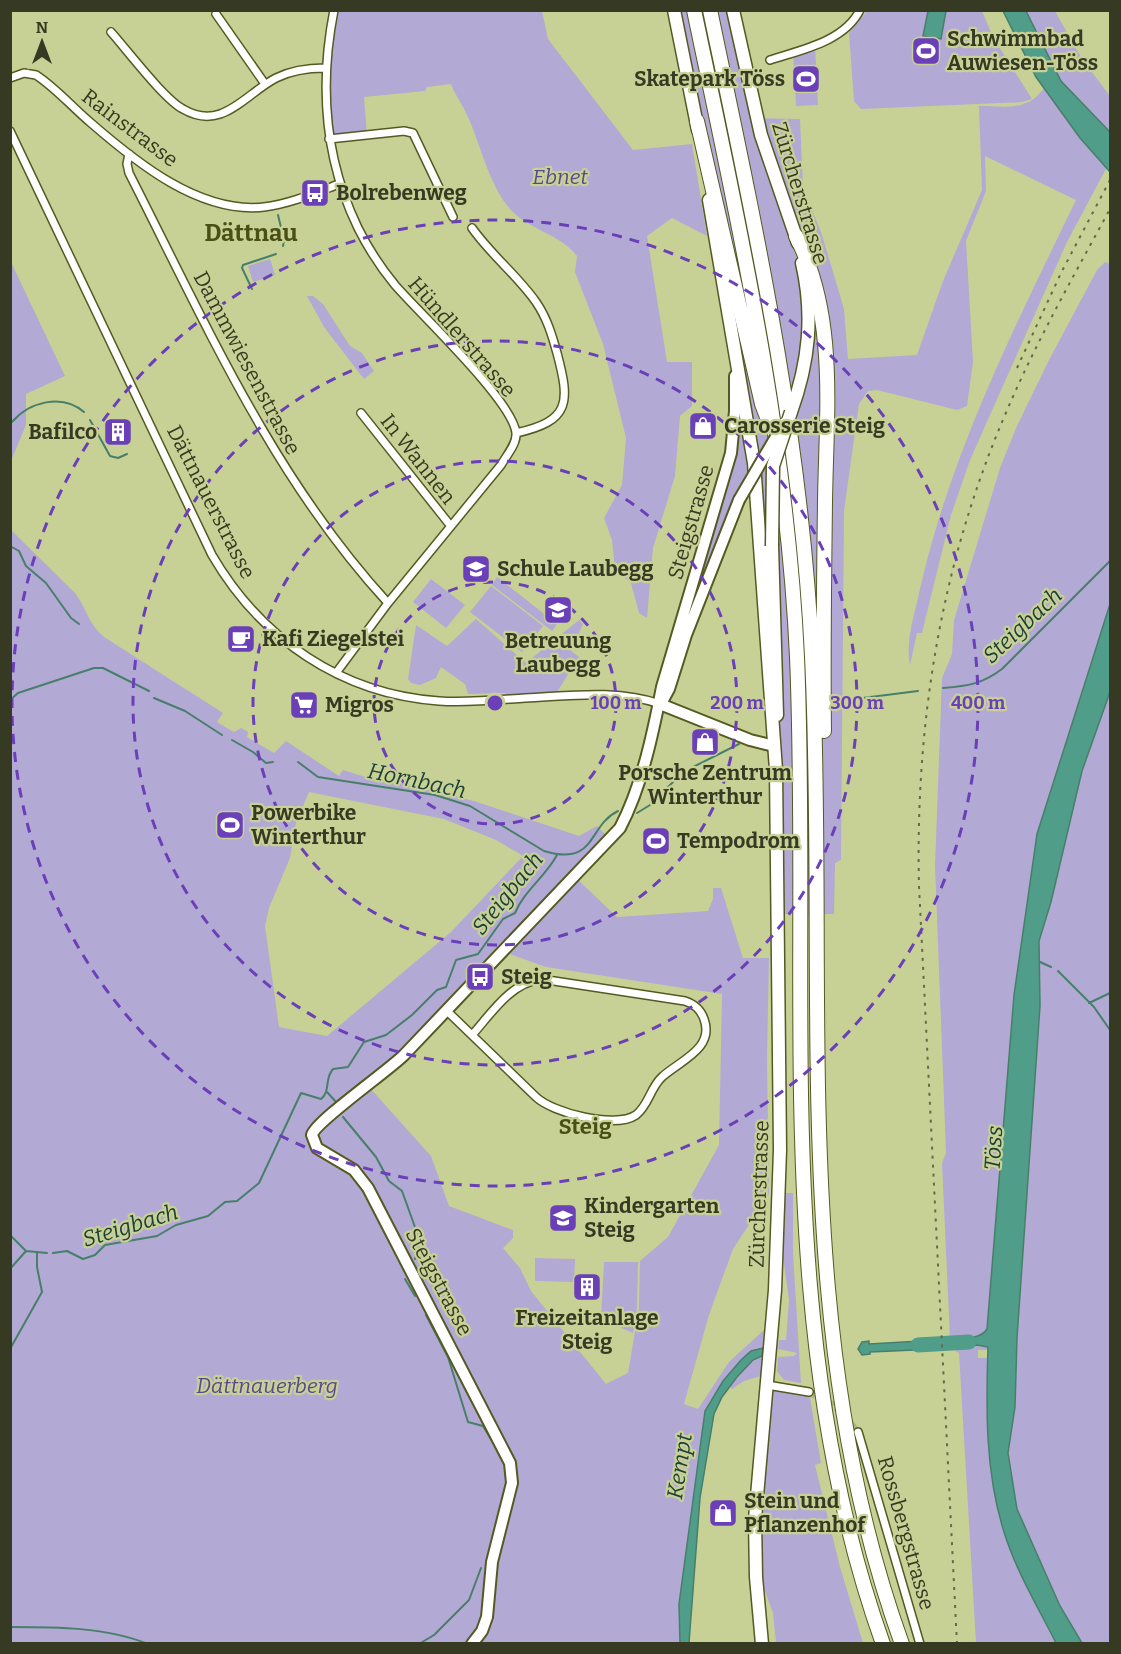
<svg xmlns="http://www.w3.org/2000/svg" width="1121" height="1654" font-family="Bitter,serif">
<rect width="100%" height="100%" fill="#c8d195"/>
<path fill="#b3a9d5" fill-rule="evenodd" d="M334 11H542L548 39 633 150 692 144 707 236 672 218 647 236 667 362H692V406L680 416 675 476 653 548 647 618 639 613 631 583 615 570 612 540 604 518 622 485 626 438 603 344 575 272 577 256C560 234 529 230 510 209 489 185 481 146 468 117 463 105 456 97 451 84L427 87 425 91 364 97 367 135 329 139 326 57Z
M674 11H732L756 118 800 119 803 187 822 235 844 309 848 359 917 355 943 281 982 190 979 106C1006 106 1027 112 1044 88L1080 138 1107 167 1067 242 970 460 951 515 922 633H917L910 665C905 640 915 614 920 589 951 452 1015 326 1076 200L985 156 986 191 966 241 973 362 967 406 957 410 877 390 868 391 859 404 844 511 841 860 835 863 834 914H778L757 496 738 500 690 624 681 627 726 471 735 394 727 308Z
M867 11H982L993 37 1032 99 1022 102 861 109 854 101 849 33Z
M1026 11H1055L1082 59 1110 96V132L1061 81Z
M815 45 818 105 796 106 793 52Z
M270 259 275 275 253 282 248 266Z
M11 262 65 376 26 394V425L11 461Z
M1105 262 1110 264V604L1037 834 1014 995 987 1329C980 1340 962 1338 950 1339L942 1163 946 1153 935 866 942 678 952 654 954 620 1000 468 1016 428 1049 360 1097 270Z
M307 296H313L323 304 350 346 362 353 374 371 364 379 324 327Z
M11 530 75 593C87 609 88 623 104 637L223 713 217 722 234 732 241 728 248 732 247 737 274 753 286 741 339 776 343 770 375 780 423 787 477 802 579 836 597 826 611 840 575 877 617 917 708 911 713 899V888H721L743 958H769L767 1059 769 1194 733 1249 709 1315 684 1404 698 1409 729 1362 765 1329 763 1348 757 1349 710 1401 705 1411 679 1604 680 1643H11ZM309 792 444 819 496 840 523 856 451 932 327 1036 279 1027 265 926 269 908 290 858 296 823ZM504 952 546 967 722 994 719 1145 668 1237 640 1261 639 1308 628 1373 606 1384 531 1291 520 1268 503 1248 513 1238V1230L449 1206 431 1156 369 1087Z
M497 577 557 624 552 631 492 585Z
M431 579 465 605 446 628 413 602Z
M491 586 543 626 522 652 470 612Z
M476 619 526 663 579 620 583 624 571 651 579 657 554 697 504 699 506 693 468 694 465 684 441 667 436 678 420 685 411 683 408 679 416 625 447 646Z
M1110 692V1643H1082L1060 1606 1017 1509 1008 1453 1015 1407 1017 1338 1040 1006 1039 941 1051 902 1082 771Z
M785 1193H793V1254L801 1383 784 1380 777 1371 778 1357 794 1356 797 1353 778 1349 779 1340H786L789 1300 783 1257Z
M535 1258 575 1259 574 1282 535 1281Z
M604 1262H638L637 1308 633 1333 601 1319Z
M977 1345 988 1347V1350H978V1358H988C986 1412 988 1480 1004 1531 1016 1570 1038 1607 1056 1643H976L959 1353 951 1348Z
M762 1356 761 1376 744 1381 732 1389 730 1386 750 1363Z
M767 1385 809 1392 821 1463 815 1465 840 1567 863 1643H776L773 1613 755 1564Z"/>
<path fill="#509d89" stroke="#487f6a" stroke-width="1.5" d="M928 11H946L941 39 923 36Z
M1003 11H1026L1061 81 1110 132V172L1080 138 1036 77Z
M1110 604V692L1082 771 1051 902 1039 941 1040 1006 1017 1338 1015 1407 1008 1453 1017 1509 1060 1606 1082 1643H1056C1038 1607 1016 1571 1004 1532 985 1472 986 1408 988 1347L977 1345 951 1348 950 1339C962 1338 980 1340 987 1329L1014 995 1037 834Z
M937 1340V1349L870 1352V1354L862 1355 858 1349 862 1342 869 1341V1344Z
M763 1348 762 1356 753 1360 737 1377 722 1397 714 1414 700 1498 689 1643H680L679 1604 705 1411 723 1381 741 1360 751 1351Z"/>
<g fill="none" stroke-linecap="round" stroke-linejoin="round">
<path stroke="#487f6a" stroke-width="2" d="M278 215 284 240 283 246
M252 289 242 268 243 265 276 254
M10 387V433
M90 420 110 456 118 458 127 454
M12 422C29 402 62 393 84 412
M10 546 19 551 26 566 46 583 71 618 79 624
M943 688C968 686 982 684 1002 669L1110 561
M154 698 185 711 222 735
M10 700 18 693 94 668H103L149 691
M839 701 918 691
M232 740 253 752 266 763 273 762
M298 762 318 777 435 795 470 806 544 851C597 867 587 826 618 811
M637 813 650 805 683 772 739 744
M1040 962 1051 967
M1058 971 1094 1007 1110 1030
M1089 1003 1110 993
M327 1092 336 1102
M343 1117 376 1157 389 1181 402 1191 420 1241 415 1259
M10 1235 26 1251 47 1253
M53 1253 67 1251 83 1259 95 1255 105 1245 157 1236 176 1225 208 1216 225 1202 237 1201 259 1183 301 1093 321 1099C331 1091 324 1079 333 1069L348 1067 364 1042 386 1035 412 1015 437 990 446 987 456 960 478 954 503 919 515 913C524 891 546 876 557 855
M10 1269 26 1251
M405 1279 415 1296
M426 1315 448 1357 468 1422 483 1426 494 1444
M10 1349 42 1292 37 1267V1252
M10 1627C55 1627 106 1627 148 1644
M419 1644 434 1635 469 1600 481 1568"/>
<path stroke="#509d89" stroke-width="15" d="M918 1345 969 1342"/>
<path stroke="#abb37e" stroke-width="7" stroke-dasharray="7 3.5" stroke-linecap="butt" d="M809 1392 835 1406 858 1432"/>
<g stroke="#545a21" stroke-width="10">
<path id="street" d="M334 10C319 86 324 158 358 228 368 248 381 268 395 285 420 314 513 401 516 433 517 444 506 456 501 465L388 603 336 673
M216 14 265 84
M111 32C127 50 164 99 183 109 222 132 245 94 276 78 292 70 308 68 325 68
M770 60C800 50 844 42 860 10
M10 78 24 73 36 75C56 88 73 108 91 123 137 163 200 214 264 207 289 204 315 193 339 184
M10 131 212 555C261 639 341 694 439 701 467 703 496 700 525 698 570 696 616 689 660 704
M329 139 404 131 413 133 453 217
M129 154 127 164 129 173C205 322 273 478 388 603
M472 228C491 255 517 275 536 302 547 318 552 335 557 353 570 402 571 421 516 433
M361 413 450 525
M447 1011 536 1097C553 1113 615 1129 636 1115 649 1105 650 1088 662 1077 679 1061 715 1049 704 1019 701 1010 694 1004 685 1001L541 979C510 983 491 1014 472 1035
M767 1385 809 1392
M858 1432 920 1644"/>
</g>
<g stroke="#545a21" stroke-width="14">
<path id="secondary" d="M662 702 669 689 686 635 739 500
M660 704 750 740 774 746
M472 1644 482 1631 487 1617 492 1562 512 1483 510 1463 368 1188 354 1170 317 1148 312 1135C315 1122 388 1071 404 1055L620 828C642 786 653 733 662 687L731 453 735 411V376"/>
</g>
<g stroke="#545a21" stroke-width="15">
<path id="primary" d="M674 10 698 130
M733 10 761 135 798 243
M709 200 754 463 776 770 780 1150 775 1290 755 1519 756 1577 762 1644
M791 412C809 362 814 315 802 263
M772 546 777 715"/>
</g>
<g stroke="#545a21" stroke-width="16">
<path id="highway" d="M694 10C739 225 787 437 797 657 811 987 769 1325 883 1644
M710 10C755 225 802 438 812 657 828 987 787 1327 902 1644
M697 121 762 404 770 425
M796 236C838 316 826 415 825 502 824 578 823 655 824 731"/>
</g>
<use href="#street" stroke="#fff" stroke-width="7"/>
<use href="#secondary" stroke="#fff" stroke-width="10"/>
<use href="#primary" stroke="#fff" stroke-width="12"/>
<use href="#highway" stroke="#fff" stroke-width="14"/>
<path stroke="#646946" stroke-width="2" stroke-dasharray="3 6" stroke-linecap="butt" d="M1017 368 1061 273 1110 180
M957 1644 919 886C915 724 941 564 1005 415 1035 344 1073 277 1110 209"/>
<g stroke="#545a21" stroke-width="14" stroke-linecap="butt">
<path id="secondary-bridge" d="M739 500 784 423"/>
</g>
<g stroke="#545a21" stroke-width="15" stroke-linecap="butt">
<path id="primary-bridge" d="M772 546 773 466 791 412"/>
</g>
<use href="#secondary-bridge" stroke="#fff" stroke-width="10"/>
<use href="#primary-bridge" stroke="#fff" stroke-width="12"/>
</g>
<g fill="none" stroke="#6a3fb7" stroke-width="3" stroke-dasharray="10 8">
<circle cx="495" cy="703" r="121"/>
<circle cx="495" cy="703" r="242"/>
<circle cx="495" cy="703" r="362"/>
<circle cx="495" cy="703" r="483"/>
</g>
<defs>
<g id="stadium-square" transform="scale(1.5)"><rect x="-9" y="-9" width="18" height="18" rx="4" fill="#6a3fb7" stroke="#c8d195"/><path d="M0-5a6.5 5 0 1 0 0 10a6.5 5 0 1 0 0-10ZM-3.5-1.8h7v3.6h-7Z" fill="#fff"/></g>
<g id="bus-square" transform="scale(1.5)"><rect x="-9" y="-9" width="18" height="18" rx="4" fill="#6a3fb7" stroke="#c8d195"/><path d="M-5-6H5V4H4V6H2V4H-2V6H-4V4H-5ZM-3.5-4V0h7V-4ZM-3.5 1.2v1.5H-2V1.2ZM2 1.2v1.5H3.5V1.2Z" fill="#fff"/></g>
<g id="shop-square" transform="scale(1.5)"><rect x="-9" y="-9" width="18" height="18" rx="4" fill="#6a3fb7" stroke="#c8d195"/><path d="M-5-2.5h2.3a2.7 3.5 0 0 1 5.4 0H5L5.5 6h-11ZM-1.5-2.5h3a1.5 2.3 0 0 0-3 0Z" fill="#fff"/></g>
<g id="building-square" transform="scale(1.5)"><rect x="-9" y="-9" width="18" height="18" rx="4" fill="#6a3fb7" stroke="#c8d195"/><path d="M-4-6H4V6H1V3H-1V6H-4ZM-2.5-4.3h1.7v1.8h-1.7ZM.8-4.3h1.7v1.8H.8ZM-2.5-1h1.7V.8h-1.7ZM.8-1h1.7V.8H.8Z" fill="#fff"/></g>
<g id="school-square" transform="scale(1.5)"><rect x="-9" y="-9" width="18" height="18" rx="4" fill="#6a3fb7" stroke="#c8d195"/><path d="M0-5L7-2L0 1L-7-2ZM-4 1L0 2.5L4 1V4Q0 6-4 4Z" fill="#fff"/></g>
<g id="cafe-square" transform="scale(1.5)"><rect x="-9" y="-9" width="18" height="18" rx="4" fill="#6a3fb7" stroke="#c8d195"/><path d="M-5.5-4.5H6V0H3Q3 3.5 0 3.5H-2.5Q-5.5 3.5-5.5 0ZM3-3.2v2h1.7v-2ZM-6 4.5H4V6H-6Z" fill="#fff"/></g>
<g id="supermarket-square" transform="scale(1.5)"><rect x="-9" y="-9" width="18" height="18" rx="4" fill="#6a3fb7" stroke="#c8d195"/><path d="M-6-5.5h2.5l.6 2H6L4.5 2H-2.5L-4.4-4H-6ZM-1.5 3.2a1.3 1.3 0 1 0 .1 0ZM3 3.2a1.3 1.3 0 1 0 .1 0Z" fill="#fff"/></g>
</defs>
<g fill-rule="evenodd">
<use href="#stadium-square" x="926" y="51"/>
<use href="#stadium-square" x="806" y="79"/>
<use href="#bus-square" x="315" y="193"/>
<use href="#shop-square" x="703" y="426"/>
<use href="#building-square" x="118" y="432"/>
<use href="#school-square" x="476" y="569"/>
<use href="#school-square" x="558" y="610"/>
<use href="#cafe-square" x="241" y="639"/>
<use href="#supermarket-square" x="304" y="705"/>
<use href="#shop-square" x="705" y="742"/>
<use href="#stadium-square" x="230" y="825"/>
<use href="#stadium-square" x="656" y="841"/>
<use href="#bus-square" x="480" y="977"/>
<use href="#school-square" x="563" y="1218"/>
<use href="#building-square" x="587" y="1287"/>
<use href="#shop-square" x="723" y="1513"/>
</g>
<g text-anchor="middle" stroke-width="4.5" stroke-linejoin="round" paint-order="stroke">
<g font-size="21" font-weight="bold" fill="#373a22" stroke="#c8d195" text-anchor="start">
<text x="947" y="46">Schwimmbad<tspan x="947" dy="24">Auwiesen-Töss</tspan></text>
<text x="785" y="86" text-anchor="end">Skatepark Töss</text>
<text x="336" y="200">Bolrebenweg</text>
<text x="724" y="433">Carosserie Steig</text>
<text x="97" y="439" text-anchor="end">Bafilco</text>
<text x="497" y="576">Schule Laubegg</text>
<text x="262" y="646">Kafi Ziegelstei</text>
<text x="558" y="648" text-anchor="middle">Betreuung<tspan x="558" dy="24">Laubegg</tspan></text>
<text x="325" y="712">Migros</text>
<text x="705" y="780" text-anchor="middle">Porsche Zentrum<tspan x="705" dy="24">Winterthur</tspan></text>
<text x="251" y="820">Powerbike<tspan x="251" dy="24">Winterthur</tspan></text>
<text x="677" y="848">Tempodrom</text>
<text x="501" y="984">Steig</text>
<text x="584" y="1213">Kindergarten<tspan x="584" dy="24">Steig</tspan></text>
<text x="587" y="1325" text-anchor="middle">Freizeitanlage<tspan x="587" dy="24">Steig</tspan></text>
<text x="744" y="1508">Stein und<tspan x="744" dy="24">Pflanzenhof</tspan></text>
</g>
<g font-size="21" fill="#373a22" stroke="#c8d195">
<text transform="translate(130 128) rotate(37)" y="7">Rainstrasse</text>
<text transform="translate(800 193) rotate(73)" y="7">Zürcherstrasse</text>
<text transform="translate(462 337) rotate(49)" y="7">Hündlerstrasse</text>
<text transform="translate(247 363) rotate(62)" y="7">Dammwiesenstrasse</text>
<text transform="translate(418 459) rotate(52)" y="7">In Wannen</text>
<text transform="translate(211 502) rotate(63)" y="7">Dättnauerstrasse</text>
<text transform="translate(691 522) rotate(-74)" y="7">Steigstrasse</text>
<text transform="translate(759 1194) rotate(-88)" y="7">Zürcherstrasse</text>
<text transform="translate(439 1282) rotate(62)" y="7">Steigstrasse</text>
<text transform="translate(906 1533) rotate(74)" y="7">Rossbergstrasse</text>
</g>
<g font-size="21" font-style="italic" fill="#5c478e" stroke="#c8d195">
<text x="560" y="184">Ebnet</text>
<text x="267" y="1393">Dättnauerberg</text>
</g>
<g font-size="22" font-style="italic" fill="#1d4137" stroke="#c8d195">
<text transform="translate(1022 625) rotate(-43)" y="8">Steigbach</text>
<text transform="translate(417 780) rotate(12)" y="8">Hornbach</text>
<text transform="translate(507 893) rotate(-51)" y="8">Steigbach</text>
<text transform="translate(993 1148) rotate(-86)" y="8">Töss</text>
<text transform="translate(130 1225) rotate(-17)" y="8">Steigbach</text>
<text transform="translate(679 1466) rotate(-81)" y="8">Kempt</text>
</g>
<g font-size="22" font-weight="bold" fill="#494f15" stroke="#c8d195">
<text x="585" y="1134">Steig</text>
</g>
<g font-size="24" font-weight="bold" fill="#494f15" stroke="#c8d195">
<text x="251" y="241">Dättnau</text>
</g>
</g>
<circle cx="495" cy="703" r="9" fill="#6a3fb7" stroke="#c8d195" stroke-width="3"/>
<g font-size="18" text-anchor="middle" font-weight="bold" fill="#6a3fb7" stroke="#c8d195" stroke-width="4.5" stroke-linejoin="round" paint-order="stroke">
<text x="616" y="709">100 m</text>
<text x="737" y="709">200 m</text>
<text x="857" y="709">300 m</text>
<text x="978" y="709">400 m</text>
</g>
<rect width="1121" height="1654" fill="none" stroke="#373a22" stroke-width="24"/>
<g transform="translate(42 42)" stroke="#c8d195" stroke-width="4.5" paint-order="stroke">
<path d="M0-4.5L10 22L0 15L-10 22Z" fill="#373a22"/>
<text y="-9" font-size="16" font-weight="bold" text-anchor="middle" fill="#373a22">N</text>
</g>
</svg>
